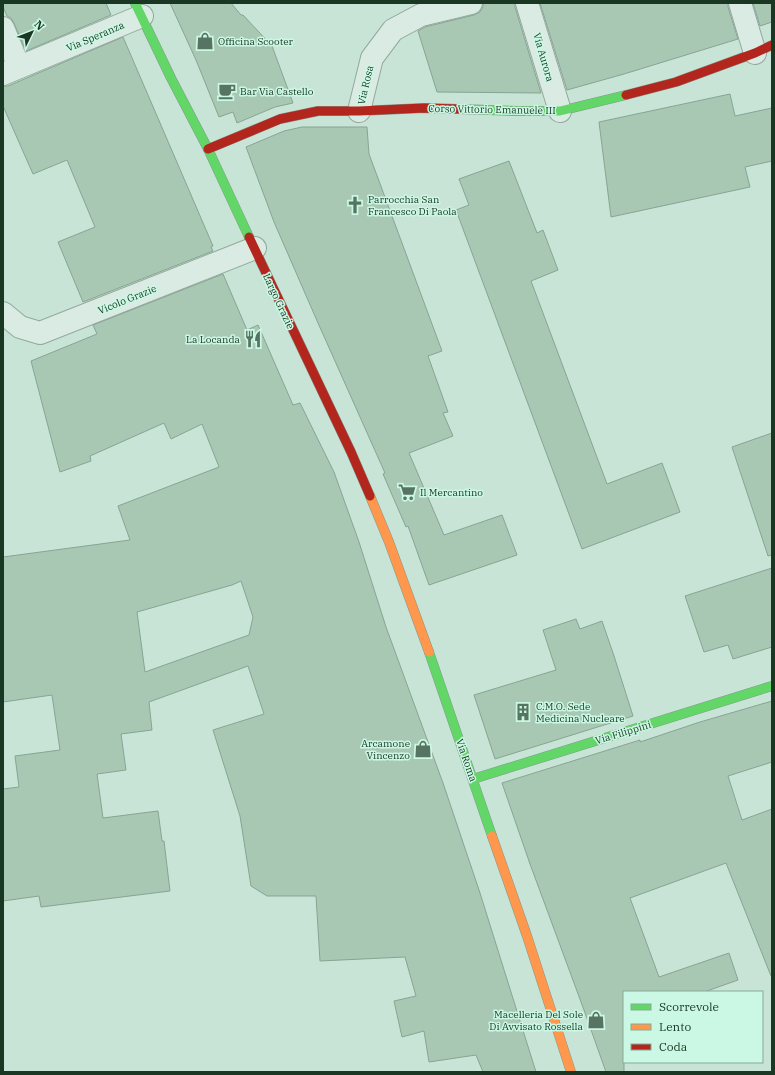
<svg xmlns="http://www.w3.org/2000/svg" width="775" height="1075" font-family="'IBM Plex Serif',serif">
<rect width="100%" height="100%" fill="#c8e4d7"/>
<path fill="#a8c8b4" stroke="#88a492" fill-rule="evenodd" d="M3 3H106L111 15 26 51 14 23 11 18 7 16 3 7Z
M170 3H231L241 15H243L272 46 293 103 275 107 237 123 233 112 219 117 196 60Z
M483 3H515V7L541 93 437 92 418 31 425 27 474 15 480 12 483 7Z
M540 3H728V7L738 39 624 74 567 90Z
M753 3H772V22L760 26Z
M123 37 213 246 211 247 213 251 83 302 58 242 95 227 67 160 33 174 3 106V86H8Z
M730 94 735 116 772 108V161L745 167 750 187 611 217 599 122Z
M302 127H367L369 154 442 351 428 356 448 412 443 413 453 436 409 453 444 535 502 515 517 555 429 585 408 526 406 527 383 474 385 473 318 323 274 222 246 147 284 131Z
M509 161 537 233 543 230 558 270 531 281 607 484 662 463 680 512 582 549 456 210 469 205 459 179Z
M223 274 247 330 258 325 293 405 300 403 334 472 359 542 386 627 443 783 480 893 536 1072H483L476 1055 429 1062 424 1031 402 1037 394 1001 416 996 405 957 320 961 316 896H267L251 886 240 816 213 730 264 714 248 666 149 702 152 730 121 734 126 770 97 774 103 818 158 811 162 841H164L170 891 41 907 39 896 3 901V789L19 787 15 756 60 750 52 695 3 702V557L130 540 118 506 219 467 202 424 171 439 164 423 90 456 91 461 60 472 31 361 97 334 93 325ZM241 581 253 617 249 635 145 672 137 612 232 585Z
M772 433V555L768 556 732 447Z
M772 568V647L733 659 728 645 704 652 685 596Z
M576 619 580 629 602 621 614 656 633 716 495 759 474 695 556 670 543 630Z
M772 701V762L728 776 742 820 772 809V976H771L726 863 630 898 659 977 729 953 738 980 704 992H624V1072H606L584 1010 530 864 502 783 640 740V742L700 722Z"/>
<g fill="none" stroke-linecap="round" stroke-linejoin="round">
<g stroke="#92a99c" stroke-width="24">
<path id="street" d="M527 3 560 111
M740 3 755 53
M3 28 19 67
M3 74 142 16
M359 111 372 58 393 30 421 15 471 3
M3 313 20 327 40 333 255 248"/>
</g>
<g stroke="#82988c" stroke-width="10">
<path id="fast" d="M135 3 171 78 208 149 249 237
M459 109 518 111H560L626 95
M429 652 492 836
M473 779 772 686"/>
</g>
<g stroke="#82988c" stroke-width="10">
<path id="slow" d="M370 496 389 542 429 652
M492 836 527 936 571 1072"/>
</g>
<g stroke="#82988c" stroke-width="10">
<path id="jam" d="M626 95 676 82 755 53 772 45
M208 149 280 119 318 111H359L424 108 459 109
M249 237 351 452 370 496"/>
</g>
<use href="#street" stroke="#daebe3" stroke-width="22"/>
<use href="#fast" stroke="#63d668" stroke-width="9"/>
<use href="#slow" stroke="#ff974d" stroke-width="9"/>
<use href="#jam" stroke="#b3261e" stroke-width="9"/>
</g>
<defs>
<g id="shop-bare" transform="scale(1.38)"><path d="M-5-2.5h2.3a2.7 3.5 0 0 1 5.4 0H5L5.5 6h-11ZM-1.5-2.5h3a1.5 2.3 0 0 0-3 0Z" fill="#577462" stroke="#cbf8e4" stroke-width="2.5" paint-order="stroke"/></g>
<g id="cafe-bare" transform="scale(1.38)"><path d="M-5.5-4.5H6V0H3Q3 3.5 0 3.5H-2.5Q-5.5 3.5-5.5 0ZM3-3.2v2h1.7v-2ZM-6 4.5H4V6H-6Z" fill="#577462" stroke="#cbf8e4" stroke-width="2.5" paint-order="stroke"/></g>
<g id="church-bare" transform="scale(1.38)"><path d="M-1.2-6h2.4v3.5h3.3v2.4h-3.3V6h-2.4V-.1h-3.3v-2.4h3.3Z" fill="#577462" stroke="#cbf8e4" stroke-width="2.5" paint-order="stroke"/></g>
<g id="restaurant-bare" transform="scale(1.38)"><path d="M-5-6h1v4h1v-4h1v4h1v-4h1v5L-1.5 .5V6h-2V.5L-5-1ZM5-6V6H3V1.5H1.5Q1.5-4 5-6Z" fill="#577462" stroke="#cbf8e4" stroke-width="2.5" paint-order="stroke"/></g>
<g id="supermarket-bare" transform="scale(1.38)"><path d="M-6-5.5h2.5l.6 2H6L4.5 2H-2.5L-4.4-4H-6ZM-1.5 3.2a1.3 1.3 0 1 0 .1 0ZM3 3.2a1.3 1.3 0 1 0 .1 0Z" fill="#577462" stroke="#cbf8e4" stroke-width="2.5" paint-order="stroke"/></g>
<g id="building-bare" transform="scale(1.38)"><path d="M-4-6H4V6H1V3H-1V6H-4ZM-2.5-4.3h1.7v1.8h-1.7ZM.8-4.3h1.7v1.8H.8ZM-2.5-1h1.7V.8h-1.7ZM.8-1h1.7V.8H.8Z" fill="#577462" stroke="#cbf8e4" stroke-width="2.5" paint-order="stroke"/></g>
</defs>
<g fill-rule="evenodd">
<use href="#shop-bare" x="205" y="41"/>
<use href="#cafe-bare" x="227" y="91"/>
<use href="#church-bare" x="355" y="205"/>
<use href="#restaurant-bare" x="253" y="339"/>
<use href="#supermarket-bare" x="407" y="492"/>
<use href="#building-bare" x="523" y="712"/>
<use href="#shop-bare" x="423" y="749"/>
<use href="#shop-bare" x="596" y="1020"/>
</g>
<g text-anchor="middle" stroke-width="3" stroke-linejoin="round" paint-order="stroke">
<g font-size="10" fill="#1a3723" stroke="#cbf8e4">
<text transform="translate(95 36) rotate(-23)" y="4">Via Speranza</text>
<text transform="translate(544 57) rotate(74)" y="4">Via Aurora</text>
<text transform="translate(365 85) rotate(-77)" y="4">Via Rosa</text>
<text transform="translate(492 109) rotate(1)" y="4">Corso Vittorio Emanuele III</text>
<text transform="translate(127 299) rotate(-22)" y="4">Vicolo Grazie</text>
<text transform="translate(279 301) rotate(65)" y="4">Largo Grazie</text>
<text transform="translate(623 732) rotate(-17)" y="4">Via Filippini</text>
<text transform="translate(467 760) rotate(71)" y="4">Via Roma</text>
</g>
<g font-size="10" fill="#1a3723" stroke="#cbf8e4" text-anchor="start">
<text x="218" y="45">Officina Scooter</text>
<text x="240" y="95">Bar Via Castello</text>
<text x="368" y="203">Parrocchia San<tspan x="368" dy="12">Francesco Di Paola</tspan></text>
<text x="240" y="343" text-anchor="end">La Locanda</text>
<text x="420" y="496">Il Mercantino</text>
<text x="536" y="710">C.M.O. Sede<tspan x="536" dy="12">Medicina Nucleare</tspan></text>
<text x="410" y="747" text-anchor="end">Arcamone<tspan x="410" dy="12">Vincenzo</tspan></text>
<text x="583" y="1018" text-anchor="end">Macelleria Del Sole<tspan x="583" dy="12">Di Avvisato Rossella</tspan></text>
</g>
</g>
<rect width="775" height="1075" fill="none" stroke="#1a3723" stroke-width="8"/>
<rect x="623" y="991" width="140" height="72" fill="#cbf8e4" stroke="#84ab97"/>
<rect x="631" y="1004" width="20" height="6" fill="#63d668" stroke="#84ab97"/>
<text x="659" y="1011" font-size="12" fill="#1a3723">Scorrevole</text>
<rect x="631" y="1024" width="20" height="6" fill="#ff974d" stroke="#84ab97"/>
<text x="659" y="1031" font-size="12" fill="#1a3723">Lento</text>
<rect x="631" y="1044" width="20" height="6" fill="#b3261e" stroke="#84ab97"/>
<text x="659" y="1051" font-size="12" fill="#1a3723">Coda</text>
<g transform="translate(32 32) rotate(47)" stroke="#cbf8e4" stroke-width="3" paint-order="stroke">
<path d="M0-3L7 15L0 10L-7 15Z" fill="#1a3723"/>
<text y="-6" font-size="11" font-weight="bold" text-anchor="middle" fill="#1a3723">N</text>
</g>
</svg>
